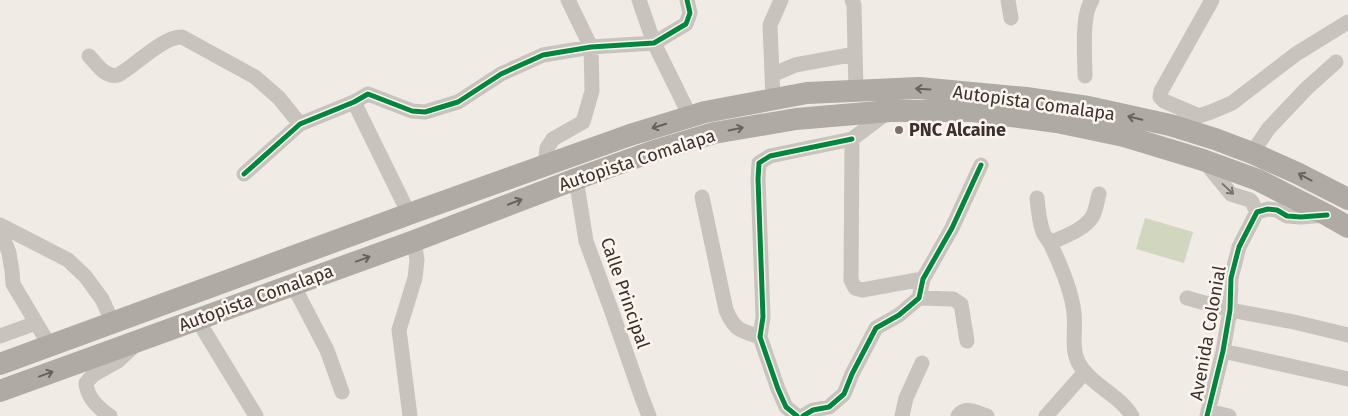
<svg xmlns="http://www.w3.org/2000/svg" width="1348" height="416" font-family="'Fira Sans',sans-serif">
<rect width="100%" height="100%" fill="#f0ebe5"/>
<path fill="#d1d6bf" d="M1145 218 1193 232 1184 263 1136 249Z"/>
<g fill="none" stroke-linecap="round" stroke-linejoin="round">
<path stroke="#c9c3be" stroke-width="15" d="M639 0 654 43 690 116
M852 0 854 5 856 91
M1008 0 1011 18
M89 56C97 64 105 78 118 75 134 67 163 36 182 37L255 77 279 98 300 124
M772 75 795 65 855 54
M1085 76C1085 57 1081 15 1092 0
M773 99 770 25 781 0
M354 102 409 214
M888 112 852 139 851 280 855 288 862 290 923 279
M1199 116 1164 101 1160 97 1161 91 1212 0
M1171 125 1211 112 1232 103 1296 54 1348 22
M1252 153 1269 128 1307 88 1336 62
M1204 161 1231 194 1250 200 1252 202 1257 212
M545 165 547 148 553 139 583 122 592 91 591 47 568 0
M244 174 300 124 354 102 368 94 412 111 425 112 458 102 501 74 543 55 591 47 654 43 686 24 690 13 687 0
M576 179 586 241 612 312 642 398 649 416
M702 197 726 310C735 331 740 330 760 337
M1037 198C1038 209 1039 221 1043 232 1044 236 1049 240 1051 245 1060 264 1072 292 1074 313 1076 329 1071 347 1078 362 1090 385 1119 394 1132 416
M0 225 68 260 85 276 102 299 113 323
M0 229 9 253 12 271 13 284 44 336 49 346
M1050 243C1063 237 1084 230 1092 217 1096 211 1097 201 1099 194
M293 285 327 350 342 392
M919 298 953 299 961 304 967 341
M1187 298 1230 310 1294 322 1348 335
M197 319 256 416
M0 336 36 323
M1223 351 1348 379
M1208 411 1229 416
M110 416C98 408 87 397 86 383L93 375 118 361 134 346
M410 416 399 330 415 278 417 260 414 241
M797 416 786 407 778 389 760 337 763 317 758 179 759 163 770 156 852 139
M803 416 813 410 829 407 844 394 852 374 876 328 899 315 919 298 923 279 952 228 981 165
M902 416 906 398 922 363
M958 416C966 405 977 413 987 416
M1046 416 1085 372
M1207 416 1223 351 1230 310 1231 278 1239 247 1257 212 1268 209 1277 210 1287 216 1301 217 1326 215"/>
<path stroke="#afaaa4" stroke-width="22" d="M0 364 409 214 630 135 705 112 807 93 919 88 1026 98 1088 107 1170 125 1215 139 1252 153 1297 173 1348 199
M0 391 414 241 576 179 651 152 714 133 796 119 890 111H973L1057 122 1124 136 1203 160 1258 180 1327 215 1348 227"/>
<g stroke="#fbf5ee" stroke-width="8">
<path id="cycleway" d="M244 174 300 124 354 102 368 94 412 111 425 112 458 102 501 74 543 55 591 47 654 43 686 24 690 13 687 0
M797 416 786 407 778 389 760 337 763 317 758 179 759 163 770 156 852 139
M803 416 813 410 829 407 844 394 852 374 876 328 899 315 919 298 923 279 952 228 981 165
M1207 416 1223 351 1230 310 1231 278 1239 247 1257 212 1268 209 1277 210 1287 216 1301 217 1327 215"/>
</g>
<use href="#cycleway" stroke="#00873e" stroke-width="5"/>
</g>
<defs><path id="oneway-shaft" d="M-6 0H5M1.5-3L5.5 0L1.5 3" fill="none" stroke-width="1.6" stroke-linecap="round" stroke-linejoin="round" transform="scale(1.25)"/></defs>
<g stroke="#69615b">
<use href="#oneway-shaft" transform="translate(923 89) rotate(-177)"/>
<use href="#oneway-shaft" transform="translate(1135 118) rotate(-167)"/>
<use href="#oneway-shaft" transform="translate(659 126) rotate(162)"/>
<use href="#oneway-shaft" transform="translate(736 129) rotate(-11)"/>
<use href="#oneway-shaft" transform="translate(1305 177) rotate(-152)"/>
<use href="#oneway-shaft" transform="translate(515 202) rotate(-21)"/>
<use href="#oneway-shaft" transform="translate(363 259) rotate(-20)"/>
<use href="#oneway-shaft" transform="translate(46 374) rotate(-20)"/>
</g>
<use stroke="#7b726d" href="#oneway-shaft" transform="translate(1228 189) rotate(43)"/>
<circle fill="#7a716c" stroke="#fbf5ee" stroke-width="2" cx="899" cy="130" r="5"/>
<g text-anchor="middle" stroke-width="5" stroke-linejoin="round" paint-order="stroke">
<g font-size="18" fill="#3b302b" stroke="#fbf5ee">
<text transform="translate(1034 103) rotate(8)" y="6">Autopista Comalapa</text>
<text transform="translate(637 160) rotate(-18)" y="6">Autopista Comalapa</text>
<text transform="translate(625 293) rotate(71)" y="6">Calle Principal</text>
<text transform="translate(256 298) rotate(-20)" y="6">Autopista Comalapa</text>
<text transform="translate(1208 333) rotate(-80)" y="6">Avenida Colonial</text>
</g>
<g font-size="18" font-weight="bold" fill="#3b302b" stroke="#fbf5ee" text-anchor="start">
<text x="909" y="136">PNC Alcaine</text>
</g>
</g>
</svg>
